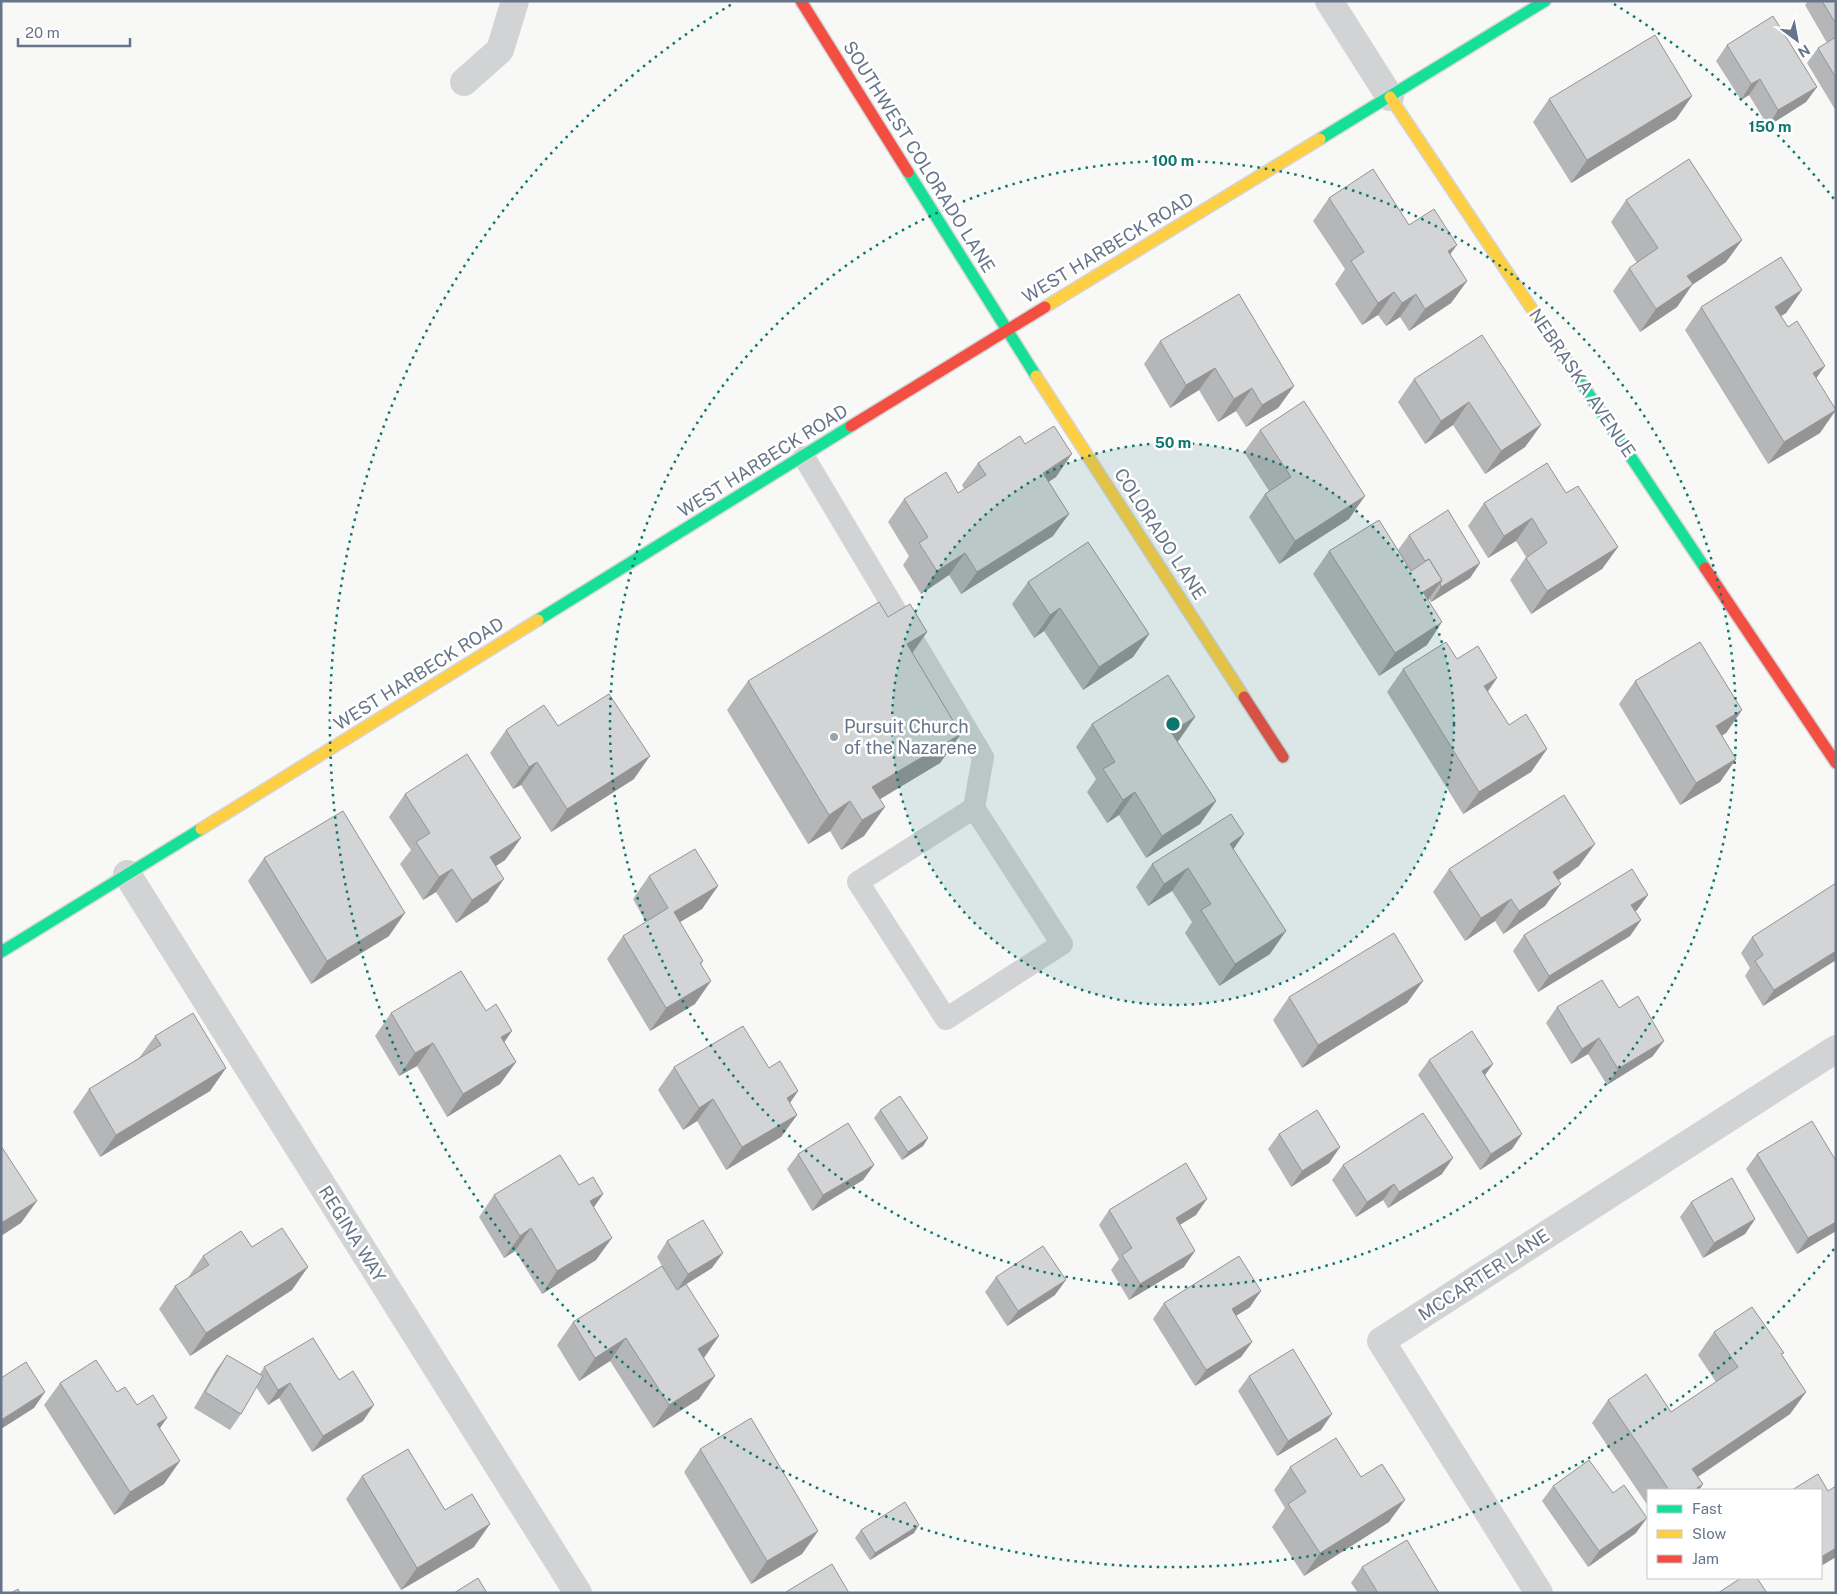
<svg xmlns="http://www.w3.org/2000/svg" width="1837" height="1594" font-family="'Public Sans',sans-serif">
<rect width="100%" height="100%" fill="#f8f8f7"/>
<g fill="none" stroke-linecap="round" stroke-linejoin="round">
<g stroke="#d3d5d7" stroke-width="14">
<path id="fast" d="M1320 139 1545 1
M908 172 1036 376
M1572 369 1705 568
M538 620 851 426
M1 952 201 829"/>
</g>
<g stroke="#d3d5d7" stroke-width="14">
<path id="slow" d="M1390 97 1572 369
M1045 307 1320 139
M1036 376 1244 697
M201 829 538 620"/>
</g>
<g stroke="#d3d5d7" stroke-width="14">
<path id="jam" d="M801 1 908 172
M851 426 1045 307
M1705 568 1836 763
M1244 697 1283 757"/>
</g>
<path stroke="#d2d3d4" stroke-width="22" d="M804 457 983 757 974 808 858 882 946 1019 1062 944 974 808"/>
<path stroke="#d2d3d4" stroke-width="28" d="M1329 1 1390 97
M464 82 500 50 515 1
M127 874 578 1593
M1539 1593 1381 1341 1836 1049"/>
<use href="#fast" stroke="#16e098" stroke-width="11"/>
<use href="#slow" stroke="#ffcf43" stroke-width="11"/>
<use href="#jam" stroke="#f24e42" stroke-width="11"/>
</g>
<path fill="#b5b6b7" d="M1808 1H1836V111L1807 63 1818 48 1827 43 1805 5Z
M1727 45 1817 87 1806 102 1768 126 1749 95 1741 100 1716 61Z
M1692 96 1676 119 1571 183 1533 122 1549 99Z
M1329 198 1409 225 1450 254 1467 281 1451 303 1409 331 1400 317 1386 326 1378 315 1362 325 1335 284 1345 269 1313 221Z
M1626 200 1742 240 1726 262 1692 285 1677 307 1640 332 1613 291 1629 268 1637 263 1611 222Z
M1802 290 1786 313 1781 316 1788 327 1825 366 1816 378 1820 433 1768 464 1685 330 1701 307Z
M1160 341 1294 386 1278 408 1246 427 1236 411 1218 422 1199 390 1170 408 1144 364Z
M1414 379 1541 425 1525 447 1485 474 1453 425 1425 444 1398 402Z
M1260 430 1349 519 1279 564 1249 517 1265 494 1269 491 1244 452Z
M1025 444 1056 477 1048 482 1053 536 961 594 949 575 921 594 903 565 909 556 888 522 904 499 958 493 964 489 962 485 978 463Z
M1566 493 1618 547 1602 569 1531 614 1510 580 1526 557 1516 541 1488 558 1468 526 1484 503Z
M1409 535 1480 563 1470 578 1431 602 1429 599 1428 600 1427 645 1379 676 1313 574 1329 551 1398 550Z
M1028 582 1149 634 1133 657 1083 690 1044 631 1034 638 1012 604Z
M888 617 927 632 912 653 961 734 940 763 880 799 864 836 841 850 830 831 808 844 727 710 748 681Z
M1457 659 1497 678 1488 692 1509 725 1547 749 1531 772 1463 814 1387 692 1403 669Z
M1635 681 1742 710 1726 733 1721 736 1736 759 1720 782 1680 805 1619 704Z
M1195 717 1179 740 1177 741 1216 801 1200 824 1146 858 1119 815 1107 823 1087 792 1096 779 1076 747 1092 724Z
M558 726 634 779 551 832 521 785 513 789 490 753 506 730Z
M405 794 521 838 505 860 496 866 488 902 456 923 436 892 423 900 400 864 411 850 389 817Z
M1233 849 1270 954 1219 986 1185 933 1192 922 1172 891 1148 906 1136 887 1152 864Z
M264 858 389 936 311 984 248 881Z
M1579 866 1559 880 1545 906 1503 934 1495 921 1465 941 1433 892 1449 869Z
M649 876 718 886 702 909 680 922 703 961 701 964 695 1004 650 1031 607 959 623 936 646 922 633 899Z
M1836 883V960L1763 1006 1745 976 1750 968 1741 953 1752 937Z
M1648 895 1637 910 1635 911 1641 920 1630 936 1538 992 1513 951 1524 935Z
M1423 981 1407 1003 1302 1068 1273 1020 1289 997Z
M1557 1007 1619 1008 1653 1056 1607 1085 1588 1054 1571 1064 1546 1023Z
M391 1013 504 1042 516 1062 500 1084 447 1117 417 1066 399 1076 375 1036Z
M155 1036 226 1068 210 1091 100 1157 73 1112 89 1089 139 1058Z
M1429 1060 1493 1064 1485 1075 1522 1134 1512 1149 1480 1170 1418 1075Z
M674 1067 769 1068 798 1091 790 1103 797 1115 781 1137 726 1170 697 1121 683 1130 658 1090Z
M880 1110 928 1138 923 1146 902 1160 874 1118Z
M1279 1134 1340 1147 1329 1163 1291 1187 1268 1149Z
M798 1154 874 1165 863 1180 812 1211 787 1169Z
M1757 1154 1836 1161V1231L1797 1254 1746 1169Z
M1343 1165 1442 1174 1388 1208 1383 1200 1356 1217 1332 1180Z
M579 1185 603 1194 594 1207 596 1260 542 1294 515 1251 504 1258 479 1217 494 1195Z
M1691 1202 1755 1219 1745 1234 1703 1258 1680 1217Z
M1109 1210 1196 1215 1179 1225 1184 1267 1129 1300 1111 1270 1119 1259 1099 1225Z
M667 1241 712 1268 677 1289 719 1336 704 1358 715 1376 699 1399 653 1428 610 1361 579 1381 557 1345 573 1322 662 1266 657 1257Z
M252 1247 292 1290 190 1356 159 1309 175 1286 187 1279 203 1256Z
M996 1277 1055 1295 1007 1326 985 1292Z
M1164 1303 1250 1307 1236 1316 1252 1342 1241 1357 1195 1386 1153 1319Z
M1714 1332 1782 1355 1806 1392 1790 1414 1698 1477 1703 1484 1699 1490H1648V1506L1592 1423 1608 1400 1671 1412 1716 1382 1698 1355Z
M227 1355 260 1374 264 1367 363 1421 312 1452 279 1398 268 1405 256 1387 241 1414 230 1430 194 1408 216 1370Z
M1249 1376 1321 1430 1277 1456 1238 1391Z
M60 1383 117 1392 137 1405 159 1428 164 1484 114 1515 44 1405Z
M700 1449 818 1531 802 1554 751 1584 684 1472Z
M1290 1467 1389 1522 1304 1576 1272 1527 1285 1508 1274 1490Z
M362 1476 445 1510 474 1547 401 1590 346 1499Z
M1553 1486 1636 1533 1588 1567 1542 1501Z
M861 1530 914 1533 870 1560 855 1538Z
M1362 1567 1439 1593H1358L1351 1583Z"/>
<path fill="#949495" d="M1760 79 1749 95 1741 100 1751 84Z
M1817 87 1806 102 1768 126 1778 110Z
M1692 96 1676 119 1571 183 1587 160Z
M1742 240 1726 262 1692 285 1677 307 1640 332 1656 309 1687 276Z
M1457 245 1441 267 1448 251Z
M1467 281 1451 303 1409 331 1425 309Z
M1802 290 1786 313 1759 329 1775 307Z
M1394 292 1378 315 1362 325 1378 303Z
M1416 294 1400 317 1386 326 1402 303Z
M1825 366 1809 388 1813 373Z
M1215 368 1199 390 1170 408 1186 385Z
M1294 386 1278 408 1246 427 1262 405Z
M1252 388 1236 411 1218 422 1234 399Z
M1469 402 1453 425 1425 444 1441 421Z
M1836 410 1820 433 1768 464 1784 442Z
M1541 425 1525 447 1485 474 1501 451Z
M1072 454 1056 477 1027 496 1043 473Z
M1365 496 1349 519 1279 564 1295 541Z
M1069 514 1053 536 961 594 977 572Z
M1532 518 1516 541 1488 558 1504 536Z
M1618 547 1602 569 1531 614 1547 591Z
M965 553 949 575 921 594 937 571Z
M1480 563 1470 578 1431 602 1441 587Z
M1442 580 1426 603 1423 592Z
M1060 608 1044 631 1034 638 1050 615Z
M1442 622 1427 645 1379 676 1395 653Z
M927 632 906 662 907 644Z
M1149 634 1133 657 1083 690 1099 667Z
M1497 678 1481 700 1484 686Z
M1742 710 1726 733 1700 749 1716 726Z
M1195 717 1179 740 1155 755 1171 732Z
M961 734 940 763 857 813 872 787Z
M1547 749 1531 772 1463 814 1479 792Z
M650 756 634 779 551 832 567 809Z
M1736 759 1720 782 1680 805 1696 783Z
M537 762 521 785 513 789 529 767Z
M1135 792 1119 815 1107 823 1123 800Z
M850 801 830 831 808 844 829 815Z
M1216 801 1200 824 1146 858 1162 836Z
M885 807 864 836 841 850 862 820Z
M1244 834 1228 857 1230 844Z
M521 838 505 860 474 880 490 857Z
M1595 844 1579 866 1537 894 1553 872Z
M1188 868 1172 891 1148 906 1164 884Z
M452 869 436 892 423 900 439 877Z
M504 879 488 902 456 923 472 900Z
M1561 884 1545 906 1503 934 1519 911Z
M718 886 702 909 658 935 674 912Z
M1648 895 1637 910 1621 920 1631 905Z
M1511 899 1495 921 1465 941 1481 918Z
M405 913 389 936 311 984 327 961Z
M1641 920 1630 936 1538 992 1549 976Z
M1286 931 1270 954 1219 986 1235 964Z
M1836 951V960L1763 1006 1774 990Z
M711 981 695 1004 650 1031 666 1008Z
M1423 981 1407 1003 1302 1068 1318 1045Z
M512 1031 496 1054 501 1037Z
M1599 1038 1588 1054 1571 1064 1582 1049Z
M1664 1041 1653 1056 1607 1085 1618 1069Z
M433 1043 417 1066 399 1076 415 1053Z
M516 1062 500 1084 447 1117 463 1094Z
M1493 1064 1482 1079V1071Z
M226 1068 210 1091 100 1157 116 1135Z
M798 1091 782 1114 787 1098Z
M713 1099 697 1121 683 1130 699 1108Z
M797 1115 781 1137 726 1170 742 1147Z
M1522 1134 1512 1149 1480 1170 1491 1154Z
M928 1138 923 1146 902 1160 908 1152Z
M1340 1147 1329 1163 1291 1187 1302 1171Z
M1453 1158 1442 1174 1388 1208 1399 1192Z
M874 1165 863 1180 812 1211 823 1195Z
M1394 1184 1383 1200 1356 1217 1367 1202Z
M603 1194 587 1217 590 1201Z
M1207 1199 1196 1215 1165 1234 1176 1218Z
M37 1201 21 1223 1 1236V1223Z
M1755 1219 1745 1234 1703 1258 1714 1243Z
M1836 1222V1231L1797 1254 1808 1238Z
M531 1228 515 1251 504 1258 520 1236Z
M612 1238 596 1260 542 1294 557 1271Z
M1195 1251 1184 1267 1129 1300 1140 1284Z
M723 1253 712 1268 677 1290 688 1274Z
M308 1267 292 1290 190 1356 206 1333Z
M1066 1280 1055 1295 1007 1326 1018 1311Z
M1261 1291 1250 1307 1221 1325 1232 1309Z
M719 1336 703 1359 698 1349Z
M626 1338 610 1361 579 1381 595 1358Z
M1252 1342 1241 1357 1195 1386 1206 1370Z
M715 1376 699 1399 653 1428 669 1405Z
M290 1383 279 1398 268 1405 278 1390Z
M45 1392 34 1408 1 1429V1420Z
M1806 1392 1790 1414 1678 1490 1692 1469Z
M374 1405 363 1421 312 1452 323 1436Z
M1332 1414 1321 1430 1277 1456 1288 1441Z
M167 1418 151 1441 157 1424Z
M180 1461 164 1484 114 1515 130 1492Z
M1703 1484 1699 1490H1694Z
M1405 1500 1389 1522 1304 1576 1320 1553Z
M1647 1518 1636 1533 1588 1567 1599 1551Z
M490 1524 474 1547 401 1590 417 1568Z
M919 1525 914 1533 870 1560 875 1553Z
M818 1531 802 1554 751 1584 767 1561Z
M1836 1548V1557L1821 1566V1557Z"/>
<path fill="#d3d4d5" stroke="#949495" d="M1822 1H1836V24Z
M1773 16 1817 87 1778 110 1760 79 1751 84 1727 45Z
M1655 35 1692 96 1587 160 1549 99Z
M1836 37V78L1818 48Z
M1689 159 1742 240 1687 276 1693 284 1656 309 1629 268 1658 248 1626 200Z
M1373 169 1409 225 1434 209 1457 245 1448 251 1467 281 1425 309 1416 294 1402 303 1394 292 1378 303 1351 261 1364 252 1329 198Z
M1781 257 1802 290 1775 307 1788 327 1797 321 1825 366 1813 373 1836 410 1784 442 1701 307Z
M1239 294 1294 386 1262 405 1252 388 1234 399 1215 368 1186 385 1160 341Z
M1482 335 1541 425 1501 451 1469 402 1441 421 1414 379Z
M1304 401 1365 496 1295 541 1265 494 1291 477 1260 430Z
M1054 426 1072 454 1043 473 1069 514 977 572 965 553 937 571 919 543 928 537 904 499 946 472 958 493 986 475 978 463 1020 436 1025 444Z
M1547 463 1566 493 1578 486 1618 547 1547 591 1526 558 1547 543 1532 518 1504 536 1484 503Z
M1448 510 1480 563 1441 587 1440 584 1442 580 1429 559 1425 561 1409 535Z
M1379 520 1411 571 1429 559 1442 580 1423 592 1442 622 1395 653 1329 551Z
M1088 542 1149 634 1099 667 1060 608 1050 615 1028 582Z
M879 602 888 617 910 604 927 632 907 644 961 734 872 787 885 807 862 820 850 801 829 815 748 681Z
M1446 642 1457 659 1478 646 1497 678 1484 686 1509 725 1526 714 1547 749 1479 792 1403 669Z
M1700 642 1742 710 1716 726 1736 759 1696 783 1635 681Z
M1168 675 1195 717 1171 732 1216 801 1162 836 1135 792 1123 800 1103 769 1115 762 1092 724Z
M609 694 650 756 567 809 537 762 529 767 506 730 544 705 558 726Z
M467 754 521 838 490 857 504 879 472 900 452 869 439 877 416 842 430 833 405 794Z
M1564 795 1595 844 1553 872 1561 884 1519 911 1511 899 1481 918 1449 869Z
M343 811 405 913 327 961 264 858Z
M1231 814 1244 834 1230 844 1286 931 1235 964 1201 910 1211 904 1188 868 1164 884 1152 864Z
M695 849 718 886 674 912 703 961 700 963 711 981 666 1008 623 936 668 908 649 876Z
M1632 869 1648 895 1631 905 1641 920 1549 976 1524 935Z
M1836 883V951L1774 990 1755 961 1763 955 1752 937Z
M1394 933 1423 981 1318 1045 1289 997Z
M461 971 486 1011 496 1004 512 1031 501 1037 516 1062 463 1094 433 1043 415 1053 391 1013Z
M1602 980 1619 1008 1638 996 1664 1041 1618 1069 1599 1038 1582 1049 1557 1007Z
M193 1013 226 1068 116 1135 89 1089 161 1045 155 1036Z
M743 1026 769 1068 780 1061 798 1091 787 1098 797 1115 742 1147 713 1099 699 1108 674 1067Z
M1472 1031 1493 1064 1482 1071 1522 1134 1491 1154 1429 1060Z
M900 1096 928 1138 908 1152 880 1110Z
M1317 1110 1340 1147 1302 1171 1279 1134Z
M1423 1113 1453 1158 1399 1192 1394 1184 1367 1202 1343 1165Z
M1812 1121 1836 1161V1222L1808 1238 1757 1154Z
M848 1123 874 1165 823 1195 798 1154Z
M1 1146 37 1201 1 1223Z
M560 1155 579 1185 593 1177 603 1194 590 1201 612 1238 557 1271 531 1228 520 1236 494 1195Z
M1186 1163 1207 1199 1176 1218 1195 1251 1140 1284 1122 1255 1132 1248 1109 1210Z
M1732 1178 1755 1219 1714 1243 1691 1202Z
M703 1220 723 1253 688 1274 667 1241Z
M282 1228 308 1267 206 1333 175 1286 209 1265 203 1256 241 1231 252 1247Z
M1043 1246 1066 1280 1018 1311 996 1277Z
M1239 1256 1261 1291 1232 1309 1252 1342 1206 1370 1164 1303Z
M662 1266 677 1290 686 1284 719 1336 698 1349 715 1376 669 1405 626 1338 595 1358 573 1322Z
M1752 1307 1784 1353 1781 1354 1806 1392 1692 1469 1703 1484 1694 1490H1669L1608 1400 1646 1374 1671 1412 1738 1367 1714 1332Z
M313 1338 339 1380 353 1371 374 1405 323 1436 290 1383 278 1390 264 1367Z
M1293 1349 1332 1414 1288 1441 1249 1376Z
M227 1355 263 1376 241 1414 205 1392Z
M96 1360 117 1392 125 1387 137 1405 153 1395 167 1418 157 1424 180 1461 130 1492 60 1383Z
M26 1362 45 1392 1 1420V1378Z
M751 1418 818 1531 767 1561 700 1449Z
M1336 1438 1361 1477 1382 1464 1405 1500 1320 1553 1288 1504 1306 1492 1290 1467Z
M408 1449 445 1510 472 1494 490 1524 417 1568 362 1476Z
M1589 1460 1613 1493 1624 1485 1647 1518 1599 1551 1553 1486Z
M1818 1474 1828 1491 1836 1486V1548L1821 1557V1490H1792Z
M905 1502 919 1525 875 1553 861 1530Z
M1407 1540 1439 1593H1378L1362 1567Z
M832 1564 849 1593H786V1592Z
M478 1578 487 1593H454Z
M1741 1578H1757L1767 1593H1718Z
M18 1589 20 1593H11Z"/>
<circle cx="1173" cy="724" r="281" fill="#0f766e" fill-opacity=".12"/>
<g fill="none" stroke="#0f766e" stroke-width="2.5" stroke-dasharray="2.5 5">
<circle cx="1173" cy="724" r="281"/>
<circle cx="1173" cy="724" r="563"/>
<path d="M1834 1249A844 844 0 1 1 732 4M1614 4A844 844 0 0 1 1834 199"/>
</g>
<circle fill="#99a3b0" stroke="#fff" stroke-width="2" cx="834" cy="737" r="5"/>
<g text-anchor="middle" stroke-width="5" stroke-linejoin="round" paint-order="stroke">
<g font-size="18" fill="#667589" stroke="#fff">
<text transform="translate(919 157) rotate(58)" y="6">SOUTHWEST COLORADO LANE</text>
<text transform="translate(1108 248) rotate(-31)" y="6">WEST HARBECK ROAD</text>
<text transform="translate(1582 383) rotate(56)" y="6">NEBRASKA AVENUE</text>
<text transform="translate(763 461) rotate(-32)" y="6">WEST HARBECK ROAD</text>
<text transform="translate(1160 534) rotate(57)" y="6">COLORADO LANE</text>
<text transform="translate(419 674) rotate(-32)" y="6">WEST HARBECK ROAD</text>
<text transform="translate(352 1234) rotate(58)" y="6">REGINA WAY</text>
<text transform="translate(1484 1275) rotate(-33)" y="6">MCCARTER LANE</text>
</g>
<g font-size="18" fill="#667589" stroke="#fff" text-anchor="start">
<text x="844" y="733">Pursuit Church<tspan x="844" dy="21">of the Nazarene</tspan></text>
</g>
</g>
<circle cx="1173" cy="724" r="8" fill="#0f766e" stroke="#fff" stroke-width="2.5"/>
<g font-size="15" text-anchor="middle" font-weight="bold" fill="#0f766e" stroke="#fff" stroke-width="5" stroke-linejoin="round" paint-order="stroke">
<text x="1770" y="132">150 m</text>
<text x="1173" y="166">100 m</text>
<text x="1173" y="448">50 m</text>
</g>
<rect width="1837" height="1594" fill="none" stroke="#667589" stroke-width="5"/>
<rect x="1647" y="1489" width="175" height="90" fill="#ffffff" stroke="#c2c8d0"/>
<rect x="1657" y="1505" width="25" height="8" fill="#16e098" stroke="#c2c8d0"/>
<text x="1692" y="1514" font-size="15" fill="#667589">Fast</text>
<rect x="1657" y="1530" width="25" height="8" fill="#ffcf43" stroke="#c2c8d0"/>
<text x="1692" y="1539" font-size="15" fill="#667589">Slow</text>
<rect x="1657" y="1555" width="25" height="8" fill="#f24e42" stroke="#c2c8d0"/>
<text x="1692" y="1564" font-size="15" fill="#667589">Jam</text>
<g transform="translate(1797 40) rotate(148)" stroke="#ffffff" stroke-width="4" paint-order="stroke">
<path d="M0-4L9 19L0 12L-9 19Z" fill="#667589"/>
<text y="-8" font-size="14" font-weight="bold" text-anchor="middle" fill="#667589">N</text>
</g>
<path d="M18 38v8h112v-8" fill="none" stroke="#667589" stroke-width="2.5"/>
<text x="25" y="38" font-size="15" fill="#667589" stroke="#ffffff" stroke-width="4" paint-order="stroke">20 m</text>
</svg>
